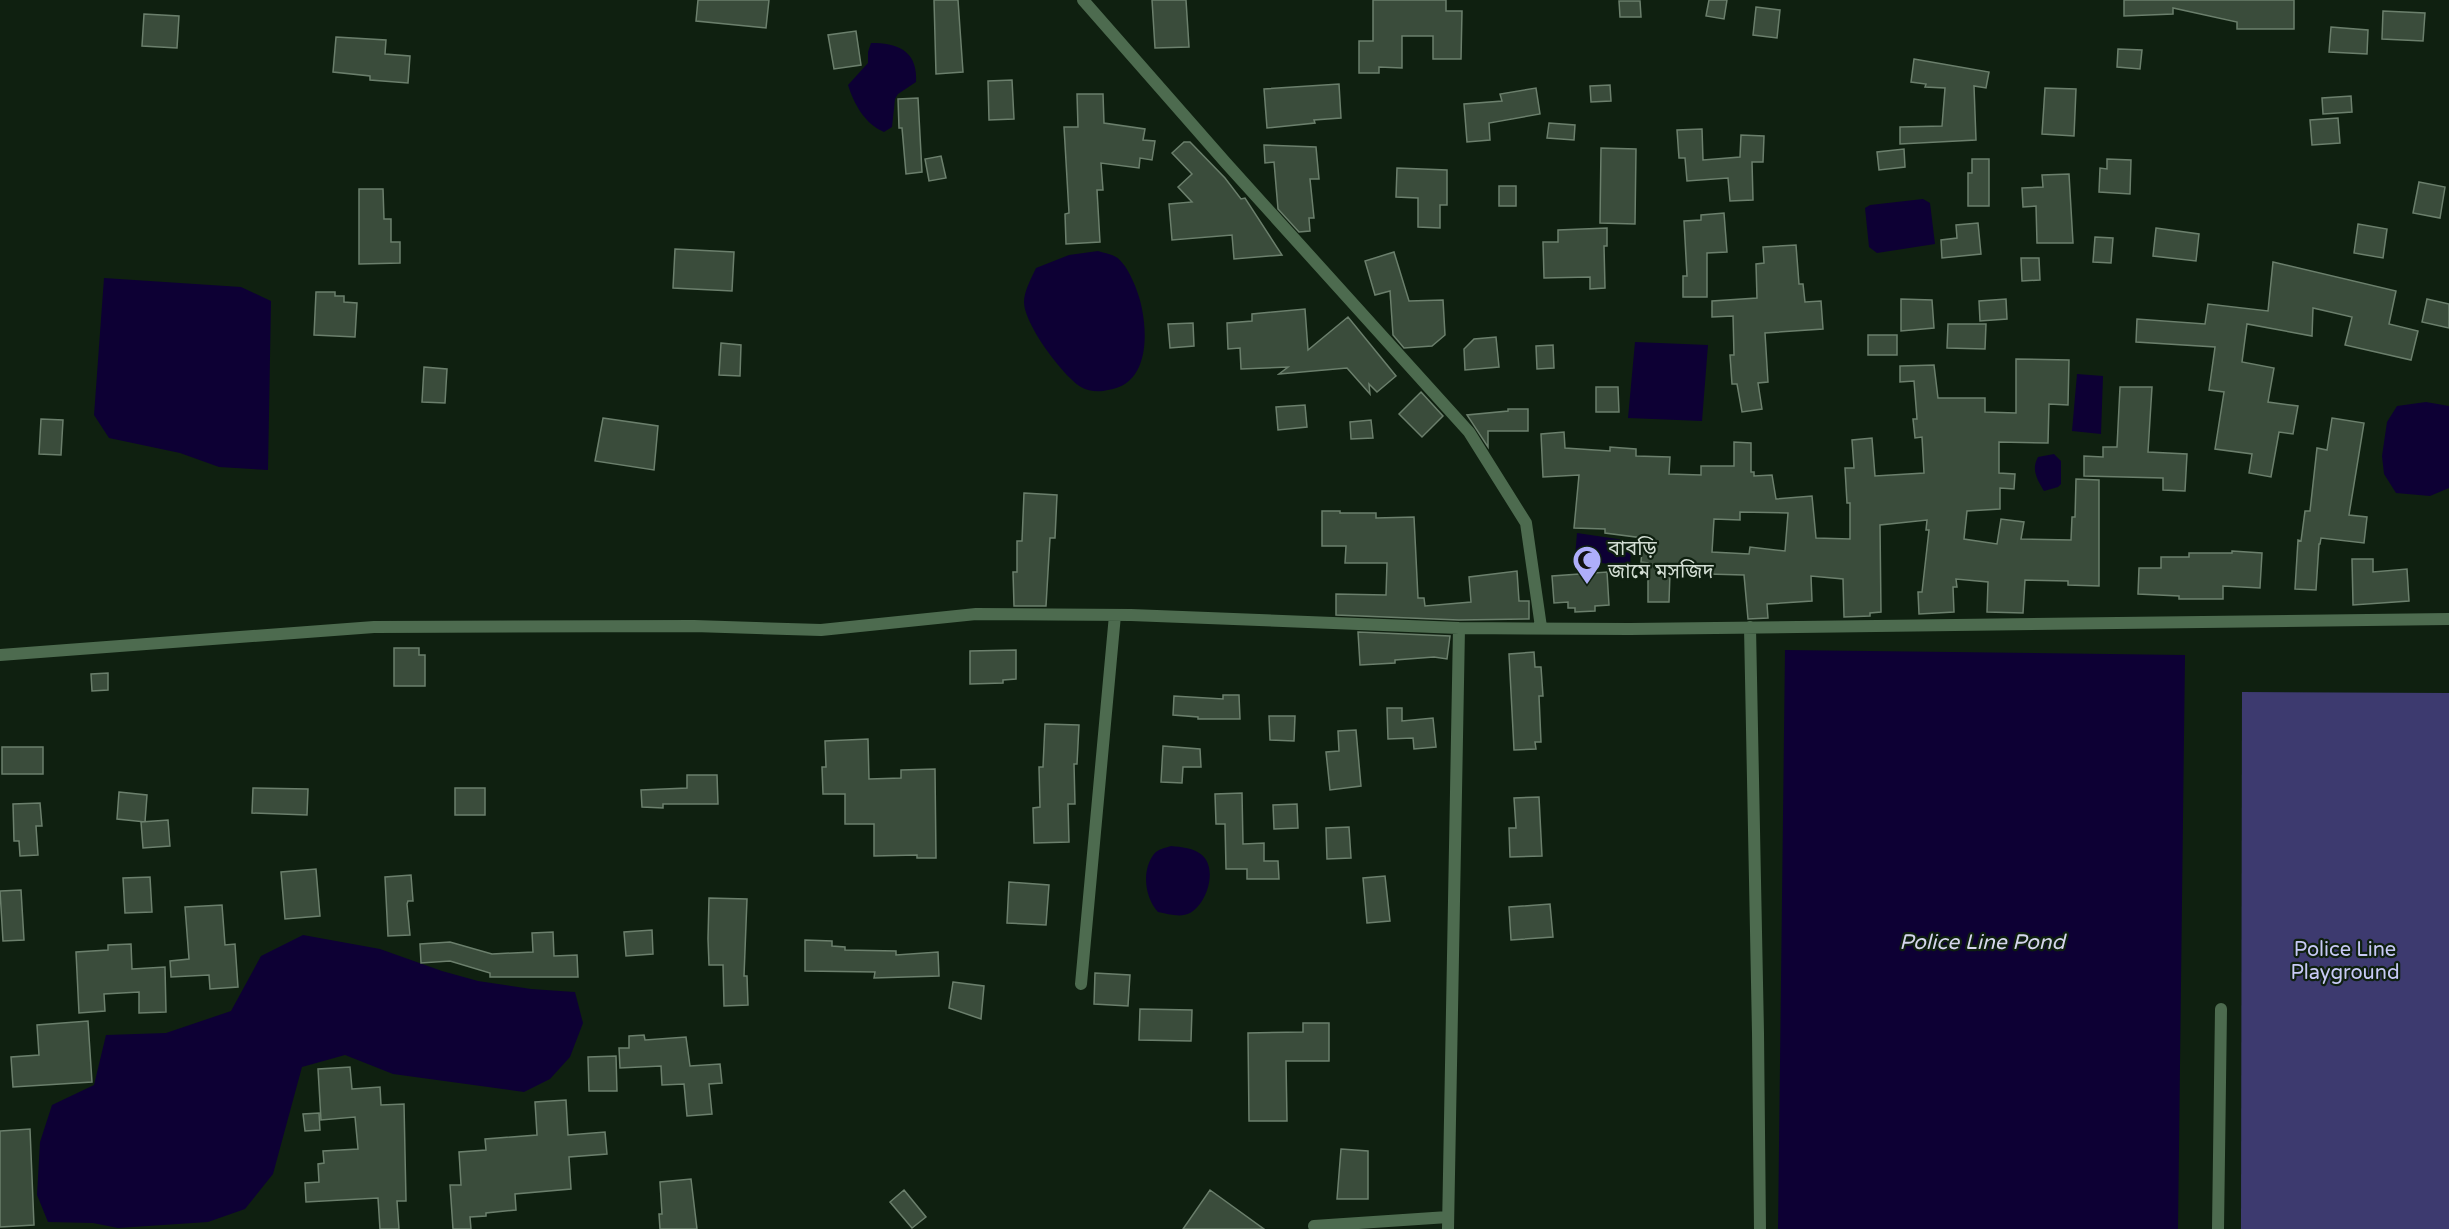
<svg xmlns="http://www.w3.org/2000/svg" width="2449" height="1229" font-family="'Varela Round','Noto Sans Bengali',sans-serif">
<rect width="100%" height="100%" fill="#0f2010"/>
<path fill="#3d3a6f" d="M2242 692 2449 693V1229H2241Z"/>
<path fill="#0d0034" d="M871 43C898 43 918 51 916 82L898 94 895 99 892 127 884 132C865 124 854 104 848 85L868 63V52Z
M1923 199 1930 203 1935 244 1877 253 1869 247 1865 208 1870 205Z
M1098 251C1104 253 1111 254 1116 257 1128 264 1140 295 1142 309 1148 339 1147 385 1108 390 1100 392 1089 392 1081 387 1063 376 1024 324 1024 302 1024 291 1032 277 1036 268L1069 255Z
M104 278 241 287 271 301 268 470 219 467 180 453 109 438 94 415Z
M1635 342 1708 345 1702 421 1628 418Z
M2077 374 2103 376 2101 434 2072 431Z
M2426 402 2449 406V488L2430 496 2396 493 2384 474 2382 456 2387 422 2397 406Z
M2054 454 2061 461V484L2058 487 2044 491C2037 479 2031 470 2038 457Z
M1577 533 1631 541 1630 569 1575 557Z
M1785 650 2185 655 2178 1229H1778Z
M1171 846C1181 847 1194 848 1202 855 1218 869 1207 904 1190 913 1181 918 1168 914 1158 912 1145 898 1141 871 1154 854 1158 849 1165 848 1171 846Z
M303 935 380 949 442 971 478 981 531 989 575 992 583 1023 570 1057 550 1079 524 1092 393 1074 345 1055 302 1067 273 1174 245 1209 208 1222 118 1228 93 1223 48 1222 37 1195 40 1142 52 1105 94 1085 106 1035 166 1033 231 1011 261 956Z"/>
<path fill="#3a4c3b" stroke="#6b7f6c" stroke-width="1.5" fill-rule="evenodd" d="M698 0H769L766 28 696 21Z
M934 0H958L963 72 936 74Z
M1152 0H1186L1189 47 1155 48Z
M1373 0H1446V11H1462L1461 59H1433V36H1402V68L1379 67V73H1359V41H1373Z
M1709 0H1727L1724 19 1706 16Z
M2124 0H2294V29H2237V22L2173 8V14L2124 16Z
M1619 1H1640L1641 17H1620Z
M1756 7 1780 10 1777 38 1753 35Z
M2383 11 2425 13 2423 41 2382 39Z
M144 14 179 16 177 48 142 46Z
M2331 27 2368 30 2367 54 2329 52Z
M856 31 861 65 834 69 828 35Z
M336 37 386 40 385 54 410 56 408 83 370 80V76L333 72Z
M2118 49 2142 50 2140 69 2117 67Z
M1914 59 1989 72 1986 88 1974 86 1976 140 1900 144V127L1942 126 1945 88 1925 87 1926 84 1911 82Z
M1012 80 1014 119 989 120 988 81Z
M1339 84 1341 118 1314 120 1315 123 1267 128 1264 89Z
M1610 85 1611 101 1591 102 1590 86Z
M1536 88 1540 114 1489 123 1490 140 1467 142 1464 104 1502 101 1500 94Z
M2045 88 2076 89 2074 136 2042 134Z
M1077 94H1103L1104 123 1145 129 1143 140 1155 141 1152 160 1140 158 1139 168 1101 163 1103 190H1097L1100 242 1066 244 1065 214 1069 213 1064 127H1078Z
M2351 96 2352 112 2323 114 2322 98Z
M918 98 922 172 906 174 902 128H899L898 99Z
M2338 118 2340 143 2312 145 2310 120Z
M1549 123 1575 125 1574 140 1547 138Z
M1702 129 1703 160 1740 157 1741 135 1764 136 1763 162H1752L1753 200 1730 201 1728 178 1687 181 1685 158H1679L1677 130Z
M1184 142H1190L1225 178 1241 199 1245 198 1282 255 1234 259 1232 235 1172 240 1169 204 1192 202 1178 187 1192 174 1172 153Z
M1264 145 1316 147 1319 179H1310L1314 218H1309L1310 231 1299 232 1278 209 1274 162 1265 163Z
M1601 148 1636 149 1635 224 1600 223Z
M1904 149 1905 167 1879 170 1877 152Z
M941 156 946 178 929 181 925 159Z
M1972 159H1989V206H1968V173H1972Z
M2107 159 2131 160 2130 194 2099 192 2100 168 2107 169Z
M1397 168 1447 170V205H1440V228L1418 227V198L1396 197Z
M2069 174 2073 243H2037L2036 206 2023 207 2022 188 2043 187 2042 175Z
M2419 182 2445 187 2440 218 2413 213Z
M1499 186H1516V206H1499Z
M359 189H383L384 219H391V242H400V263L359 264Z
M1724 213 1727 252 1707 253V297H1683V276H1687L1684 221 1701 220V215Z
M1978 223 1981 254 1942 258 1941 240 1957 238 1956 225Z
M2358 224 2387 229 2383 258 2354 253Z
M1607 228V246H1604L1605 288 1590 289V277L1544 278 1543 242H1558V230Z
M2156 228 2199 234 2196 261 2153 256Z
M2095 237 2113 238 2111 263 2093 262Z
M1796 245 1799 284H1803L1805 302 1821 301 1823 329 1765 333 1768 382 1758 383 1762 409 1742 412 1737 384H1732L1730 355H1734L1733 316 1712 317V301L1757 298 1756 264 1764 263 1763 247Z
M675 249 734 252 732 291 673 288Z
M1394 252 1409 301 1443 300 1445 335 1432 346 1404 348 1393 335 1390 291 1375 295 1365 261Z
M2021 258H2039L2040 280 2022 281Z
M2273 262 2396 291 2389 324 2418 331 2411 360 2345 345 2352 317 2313 308 2312 336 2247 324 2242 362 2274 368 2268 402 2298 406 2293 434 2279 432 2271 477 2249 473 2252 454 2215 449 2224 392 2209 390 2215 347 2136 342 2137 319 2205 324 2208 304 2268 311Z
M316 292H335V296H344V302L357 303 355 337 314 335Z
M1901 299 1932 300 1934 328 1901 331Z
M2006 299 2007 319 1980 321 1979 301Z
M2427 299 2449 304V328L2422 322Z
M1305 309 1308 350 1348 317 1396 376 1377 392 1369 384 1370 394 1347 368 1279 374 1288 367 1241 369 1240 348 1228 349 1227 323 1252 321V314Z
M1193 323 1194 346 1170 348 1168 324Z
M1948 324H1986L1985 349 1947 348Z
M1868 335H1897V355H1868Z
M1496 337 1499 367 1465 370 1464 349 1474 339Z
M721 343 741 345 740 376 719 375Z
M1553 345 1554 368 1537 369 1536 346Z
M2016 359 2069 360 2068 405 2049 404 2048 443 1999 442V473L2015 474 2014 489 2000 488V509L1967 511 1964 539 1997 544 2001 519 2024 522 2021 539 2071 540 2072 517H2075L2076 479 2099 480V586L2068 585V581L2025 580 2023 613 1987 612 1988 582 1956 579 1957 587H1953L1954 612 1919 614 1918 592H1922L1929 530H1926L1927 520 1880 525 1881 612 1870 613V616L1844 617 1843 579 1811 576 1812 601 1767 604 1768 618 1748 619 1744 575 1670 573 1669 602H1648V563L1641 562 1643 538 1605 533V529L1574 528 1579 475 1543 477 1541 434 1564 432 1565 448 1610 451V447L1636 449V456L1670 457 1669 474 1701 475V466H1734V442L1751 443V472H1754V476L1772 475 1776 499 1812 496 1816 538 1850 539V503H1847L1845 468H1854L1852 440 1872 438 1875 476 1924 473 1922 437 1915 438 1913 419H1917L1914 381 1900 382V366L1934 365 1938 398H1985V412L2016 413ZM1740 512 1788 513 1785 551 1750 547 1749 554 1712 552 1714 519 1740 520Z
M424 367 447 369 445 403 422 402Z
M1596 387H1618L1619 412H1596Z
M2120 387H2152L2148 452 2187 454 2185 491 2163 490V478L2084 476V456L2103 457V447H2117Z
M1421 392 1443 416 1422 437 1399 414Z
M1305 405 1307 427 1278 430 1276 407Z
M1508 409H1528V431H1488V447L1467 415 1508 411Z
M603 418 658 426 654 470 595 461Z
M2332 418 2364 423 2349 515 2367 517 2364 543 2321 538 2320 544H2319L2316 590 2295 589 2298 540 2301 541 2305 511H2310L2317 448 2327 450Z
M41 419 63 420 61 455 39 454Z
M1371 420 1373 438 1351 439 1350 422Z
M1024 493 1057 495 1055 538H1050L1046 606H1014L1013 572H1017V541H1022Z
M1322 511H1340V513H1376V518L1414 517 1418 598H1424L1425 606 1471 602 1469 577 1517 571 1519 601H1529V619L1459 620 1336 615V594L1386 595 1387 563H1345L1346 546H1322Z
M2232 551 2262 553 2260 588 2223 586V599H2179V596L2138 594 2139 568H2161V557H2189V553H2232Z
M2352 559H2373V572L2407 569 2409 601 2353 605Z
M1607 572 1609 605 1595 606V611L1575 612V608H1568V602L1554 603 1552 576Z
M1358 632 1450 636 1447 659 1434 657 1395 660V663L1360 665Z
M394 648H419V655H425V686H394Z
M1016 650V679L1003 680V683L970 684V651Z
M1534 652 1535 667H1541L1543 696H1539L1541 742H1535L1536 749 1514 750 1509 654Z
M108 673V690L92 691 91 674Z
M1223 695H1239L1240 719H1198V717L1173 715 1174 696 1223 699Z
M1387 708H1402V721L1433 718 1436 747 1414 749 1413 738 1388 739Z
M1269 716H1295L1294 741 1270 740Z
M1045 724 1079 725 1077 764H1074L1075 804H1068L1069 842 1034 843 1033 808 1040 807 1039 767H1043Z
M1356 730 1361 786 1330 790 1326 752 1339 751 1338 731Z
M868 739 869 779 901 778V770L935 769 936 858H917V855L874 856V824H845V794H823L822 767H826L825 741Z
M1163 746 1200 749 1201 767H1183L1182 783 1161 782Z
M2 747H43V774H2Z
M687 775H717L718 804H663V808L642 807 641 790 687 788Z
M253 788 308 789 307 815 252 813Z
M455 788H485V815H455Z
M119 792 147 795 145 822 117 819Z
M1242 793 1243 844 1264 843V861H1278L1279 879H1247V869H1226L1225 824H1216L1215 794Z
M1539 797 1542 856 1510 857 1509 828H1516L1514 798Z
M40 803 42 826H36L38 855 20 856 19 841H14L13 804Z
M1297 804 1298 828 1274 829 1273 805Z
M168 820 170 846 143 848 141 822Z
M1349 827 1351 858 1327 859 1326 828Z
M316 869 320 916 285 919 281 872Z
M411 875 413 901H408L407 904 410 935 388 936 385 877Z
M1385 876 1390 921 1367 923 1363 878Z
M150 877 152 912 125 913 123 878Z
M1009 882 1049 885 1046 925 1007 923Z
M21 890 24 940 3 941 0 891Z
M709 898 747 899 744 976H747L748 1005 724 1006 723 965H709L708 939Z
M1550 904 1553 937 1511 940 1509 907Z
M222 905 225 945 235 944 238 987 210 989 209 975 171 977 170 961 189 959 185 907Z
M652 930 653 954 626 956 624 932Z
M553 932 554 956 577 955 578 977H490V973L450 961 421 963 420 944 450 942 492 954 533 952 532 933Z
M805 940 832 941V946L845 947V950L896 951V955L938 952 939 976 874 978 875 972 805 971Z
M131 944 132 969 165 967 166 1012 139 1013V992L104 994 105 1011 79 1013 76 952 108 950V945Z
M1095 973 1130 975 1128 1006 1094 1004Z
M953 982 984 986 981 1019 949 1008Z
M1140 1009 1192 1010 1191 1041 1139 1040Z
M88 1021 92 1082 13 1087 11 1057 39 1055 37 1025Z
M1303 1023H1329V1061H1286L1287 1121H1249L1248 1033 1303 1032Z
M644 1035 645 1040 686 1037 690 1066 720 1064 722 1083 709 1084 712 1114 687 1116 684 1084 662 1085 661 1066 620 1068 619 1048H629V1036Z
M616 1056 617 1091H589L588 1057Z
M350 1067 352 1089 380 1087 381 1105 404 1104 406 1201H397L399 1229H380L378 1198 306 1202 305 1183 319 1182 318 1164 324 1163 323 1151 358 1149 355 1117 321 1120 318 1069Z
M566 1100 568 1135 605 1132 607 1154 569 1157 571 1189 515 1194 516 1210 486 1213V1216L470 1217 471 1229H453L450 1185H461L459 1152 486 1150 485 1139 537 1135 535 1102Z
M319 1113 320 1130 305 1131 303 1114Z
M30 1129 34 1225 0 1227V1131Z
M1341 1149 1368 1151V1199H1337Z
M691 1179 697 1229H660L659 1214H662L660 1182Z
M904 1190 926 1217 912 1228 890 1202Z
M1210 1190 1264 1229H1183Z"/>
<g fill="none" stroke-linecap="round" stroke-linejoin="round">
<path stroke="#4d6b4f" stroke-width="12" d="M1083 0 1226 163 1469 432 1526 523 1541 627
M1750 627 1758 1033 1760 1229
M0 655 374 627 694 626 821 630 976 614 1131 615 1459 628 1630 629 2449 619
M1081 984 1115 615
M1314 1226 1448 1217
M1448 1229 1459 628
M2218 1229 2221 1009"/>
</g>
<defs>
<g id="mosque-pin" transform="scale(1.5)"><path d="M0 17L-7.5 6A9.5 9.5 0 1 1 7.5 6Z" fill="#aeaefa" stroke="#0f2010"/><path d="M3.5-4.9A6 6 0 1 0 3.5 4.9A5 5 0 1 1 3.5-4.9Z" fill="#111"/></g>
</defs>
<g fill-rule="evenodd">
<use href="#mosque-pin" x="1587" y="560"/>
</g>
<g text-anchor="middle" stroke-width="4.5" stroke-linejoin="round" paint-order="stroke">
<g font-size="20" fill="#d2ddd3" stroke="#0f2010" text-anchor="start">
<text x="1608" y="555">বাবড়ি<tspan x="1608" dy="23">জামে মসজিদ</tspan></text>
</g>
<g font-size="20" fill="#c8caf6" stroke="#0f2010">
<text x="2345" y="956">Police Line<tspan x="2345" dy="23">Playground</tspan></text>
</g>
<g font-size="21" font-style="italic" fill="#d5d6ec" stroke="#0f2010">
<text x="1982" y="949">Police Line Pond</text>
</g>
</g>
</svg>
